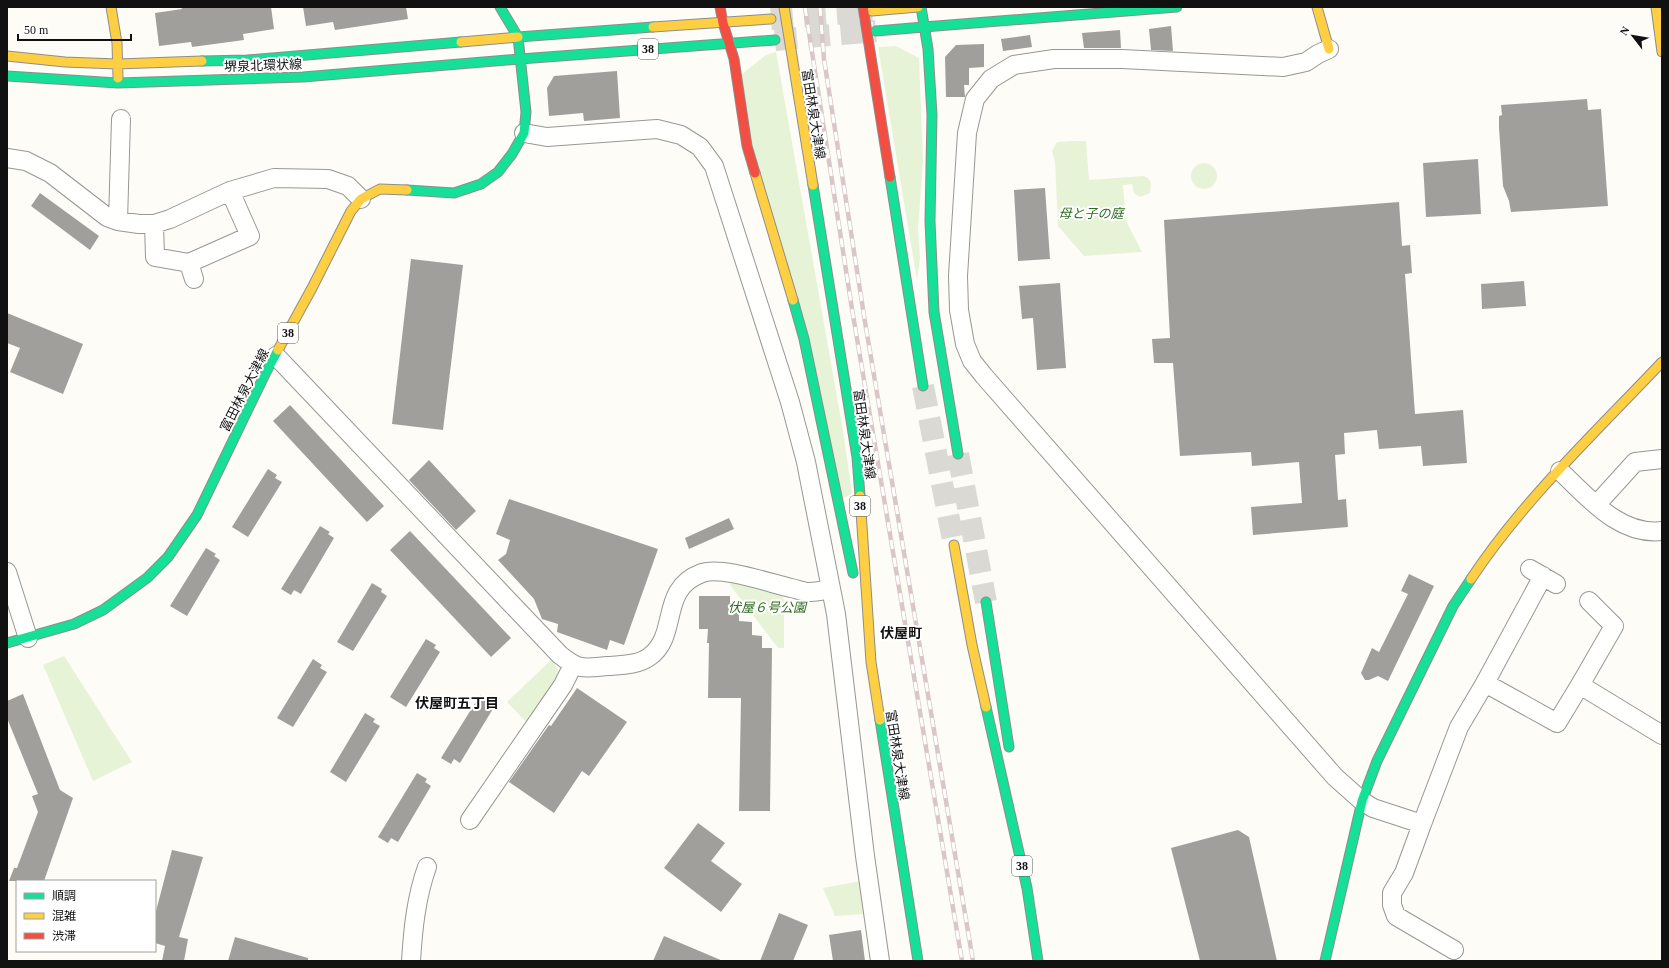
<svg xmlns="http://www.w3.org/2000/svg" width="1669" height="968" font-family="'Times New Roman','Noto Sans JP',serif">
<rect width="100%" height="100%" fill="#fdfcf7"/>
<path fill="#e7f3d7" d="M896 46 919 58 923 161 918 229 920 258 917 280 878 47Z
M776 52 843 431 852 493 841 500 750 137 742 74 766 55Z
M1071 141H1086L1089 180 1143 176 1148 178 1151 183 1150 193 1140 197 1134 193 1132 184 1123 185 1126 221 1142 252 1084 256 1058 226 1055 162 1052 151 1057 142Z
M1191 176a13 13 0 1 1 26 0a13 13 0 1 1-26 0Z
M730 580 780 593 784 600V648H778L730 585Z
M64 656 132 762 93 781 43 665Z
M552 659 558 670 557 678 528 724 507 702Z
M861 881 865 914 835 916 823 888Z"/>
<path fill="#a19f9c" d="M181 7H271L274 29 243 34 244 40 192 47 191 42 159 46 155 13 182 9Z
M303 7H406L408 19 335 30 333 22 306 26Z
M1171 26 1173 51 1151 50 1149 29Z
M1120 30 1121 48H1084L1082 33Z
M1030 35 1032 47 1003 51 1001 39Z
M984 44V67L969 68V85H964L965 97H946L945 57 956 45Z
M617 71 620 118 584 121 583 113 549 116 547 88 554 76Z
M1587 99 1588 110 1601 109 1608 206 1511 212 1509 201 1503 186 1499 128V116L1502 115 1501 105Z
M1478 159 1481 214 1426 217 1423 163Z
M1045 188 1050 259 1018 261 1014 190Z
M40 193 99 236 90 250 31 206Z
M1399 202 1402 246 1410 245 1412 273 1405 274 1415 414 1463 410 1467 463 1423 466 1421 446 1379 449 1377 430 1344 433 1345 454 1335 455 1338 500 1346 499 1348 527 1253 535 1251 507 1302 503 1299 462 1252 466 1251 452 1180 456 1173 363H1154L1152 339 1170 338 1164 220Z
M411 259 463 265 443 430 392 424Z
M1524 281 1526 306 1482 309 1481 284Z
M1060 283 1066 368 1037 370 1033 318 1022 319 1019 286Z
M7 313 83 344 63 394 10 372 20 348 7 343Z
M290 405 384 506 367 522 273 421Z
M429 460 476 511 456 530 409 480Z
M268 469 277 475 275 478 282 482 248 537 232 527Z
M509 499 658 549 624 645 610 640 607 650 557 632 558 624 542 619 534 599 498 560 506 554 510 540 496 534Z
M729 518 734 529 689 549 685 538Z
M320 526 330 532 328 534 334 538 301 594 294 590 291 595 281 589Z
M410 531 511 638 491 657 390 550Z
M206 548 216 554 214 556 220 560 187 616 170 606Z
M1409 574 1434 586 1388 681 1378 676 1369 680H1365L1361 673 1372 648 1379 652 1408 594 1401 591Z
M372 583 382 589 381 592 387 596 353 651 337 642Z
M699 596H730V604H739V621L752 622V635L762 636V648H772L770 811H739L741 698H708L709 643H707L708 629H699Z
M426 639 436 645 434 648 440 652 406 707 390 697Z
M313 659 322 665 320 668 327 672 293 727 277 718Z
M577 688 627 722 589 776 582 771 554 813 509 782 549 725 551 726Z
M23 694 60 790 73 798 44 881H9L14 868H17L38 812 32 796 38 794 7 718V701Z
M480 695 489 700 487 703 494 707 460 763 454 759 451 764 441 758Z
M365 713 375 719 373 722 380 726 346 782 330 772Z
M417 773 427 779 425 782 431 786 398 842 391 838 388 843 378 837Z
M698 823 725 843 711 861 742 884 721 912 664 868Z
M1238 830 1249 837 1277 961H1200L1171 848Z
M172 850 203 857 179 937 188 939 184 961H162L165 946 155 943V915Z
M779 913 808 925 793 961H760Z
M861 930 865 961H833L829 935Z
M664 936 723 961H653Z
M235 937 308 958V961H228Z"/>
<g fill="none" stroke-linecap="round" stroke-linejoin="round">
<path stroke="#dad9d4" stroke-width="22" stroke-dasharray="22 11" stroke-linecap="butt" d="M771 19 872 11
M775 40 876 31
M923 386 954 545
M958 454 986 602"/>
<g stroke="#979795" stroke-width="20">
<path id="street" d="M1329 49 1318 54 1306 62 1283 67 1122 59H1054L1014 65 991 79 975 99 967 133 958 276 959 310 965 344 972 361 984 376 1335 777 1362 801 1373 808 1422 824 1459 727 1485 683 1557 723 1580 685
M524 133 547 137 657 129 681 135 700 147 714 166 790 402 806 462 836 614 865 856 880 961
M7 158 26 161 50 173 107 217 118 221 139 224H154L170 219 230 191 274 178 328 179 348 186 361 199
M118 221 121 119
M154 224 155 257 189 263 250 236 230 191
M189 263 194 279
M276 356 560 655C580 671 584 668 608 666 622 665 638 665 649 657 680 635 658 589 702 573 722 566 769 583 791 588 797 589 803 592 809 592 816 592 823 590 830 590
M1560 471C1588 497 1619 536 1662 531
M1597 504 1635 462 1662 459
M1530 569 1556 584
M7 572 28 638
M1589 601 1614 626 1580 685 1662 735
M1485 683 1543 576
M470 820 563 685 573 665
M1422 824 1404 873 1392 893V905L1396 916 1454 950
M411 961C413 929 416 898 427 867"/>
</g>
<g stroke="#8e8d8b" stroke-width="11">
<path id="fast" d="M500 7 518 37
M921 7 928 49 932 115 930 221 934 312 958 454
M924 27 1177 7
M876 31 924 27
M520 59 775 40
M202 61 247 60 461 42
M7 76 118 83 303 77 520 59
M890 177 923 386
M813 185 857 457 860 496
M407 190 454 193 481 184 498 172 512 154 524 133 526 112 518 37 653 27
M793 300 804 339 853 573
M986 602 1009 747
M7 643 74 624 103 610 147 578 168 557 197 515 265 374 278 350
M986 707 1027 888 1038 961
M880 720 918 961
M1325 961 1362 801 1377 761 1453 606 1471 579"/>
</g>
<g stroke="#8e8d8b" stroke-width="11">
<path id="slow" d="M111 7 117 43 118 78
M784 7 813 185
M1317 7 1329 49
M1656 7 1662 52
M872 11 918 7
M653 27 771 19
M461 42 518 37
M7 56 65 62 117 64 202 61
M755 173 793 300
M278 350 312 288 351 211 361 199 380 189 407 190
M860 496 871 662 880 720
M954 545 972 645 986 707
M1471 579C1523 500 1597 431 1662 362"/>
</g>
<g stroke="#8e8d8b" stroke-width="11">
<path id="jam" d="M720 7 723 23 734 59 747 146 755 173
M863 7 890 177"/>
</g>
<use href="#street" stroke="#fffffe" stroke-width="18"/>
<use href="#fast" stroke="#16e098" stroke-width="9"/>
<use href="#slow" stroke="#ffcf43" stroke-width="9"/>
<use href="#jam" stroke="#f24e42" stroke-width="9"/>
<g stroke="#d9c6c7" stroke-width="4.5">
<path id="rail" d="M805 7 852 309 962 961
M820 7 824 59 865 322 973 961"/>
</g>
<use href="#rail" stroke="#fff" stroke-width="3" stroke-dasharray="9" stroke-linecap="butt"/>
</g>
<g text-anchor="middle" stroke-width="4" stroke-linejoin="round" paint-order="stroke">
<g fill="#fff" stroke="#585858" stroke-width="1">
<rect x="638" y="39" width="20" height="20" rx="3"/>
<rect x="278" y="323" width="20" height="20" rx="3"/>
<rect x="850" y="496" width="20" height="20" rx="3"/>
<rect x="1012" y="856" width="20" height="20" rx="3"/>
</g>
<g font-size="12" font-weight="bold" fill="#111">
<text x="648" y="53">38</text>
<text x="288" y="337">38</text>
<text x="860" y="510">38</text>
<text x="1022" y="870">38</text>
</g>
<g font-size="13" fill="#111" stroke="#fff">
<text transform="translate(263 65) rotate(-2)" y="5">堺泉北環状線</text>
<text transform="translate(814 114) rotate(81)" y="5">富田林泉大津線</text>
<text transform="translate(244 390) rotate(-63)" y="5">富田林泉大津線</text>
<text transform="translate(865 434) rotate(82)" y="5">富田林泉大津線</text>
<text transform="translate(898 755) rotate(81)" y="5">富田林泉大津線</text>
</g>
<g font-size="13" font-style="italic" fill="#2f6b1f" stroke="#fff">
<text x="1091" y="218">母と子の庭</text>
<text x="767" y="612">伏屋６号公園</text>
</g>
<g font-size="14" font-weight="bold" fill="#111" stroke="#fff">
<text x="901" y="638">伏屋町</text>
<text x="457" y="708">伏屋町五丁目</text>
</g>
</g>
<rect width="1669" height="968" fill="none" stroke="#111111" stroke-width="16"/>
<rect x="16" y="880" width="140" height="72" fill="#ffffff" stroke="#a0a0a0"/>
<rect x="24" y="893" width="20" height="6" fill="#16e098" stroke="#a0a0a0"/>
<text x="52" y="900" font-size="12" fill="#111111">順調</text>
<rect x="24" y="913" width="20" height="6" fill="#ffcf43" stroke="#a0a0a0"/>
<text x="52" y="920" font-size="12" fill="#111111">混雑</text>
<rect x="24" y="933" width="20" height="6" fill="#f24e42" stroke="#a0a0a0"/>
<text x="52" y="940" font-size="12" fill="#111111">渋滞</text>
<g transform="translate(1633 36) rotate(301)" stroke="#ffffff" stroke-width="3" paint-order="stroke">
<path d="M0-3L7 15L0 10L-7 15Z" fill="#111111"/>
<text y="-6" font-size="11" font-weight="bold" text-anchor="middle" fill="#111111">N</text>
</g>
<path d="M18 34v6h113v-6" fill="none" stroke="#111111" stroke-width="2"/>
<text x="24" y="34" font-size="12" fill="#111111" stroke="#ffffff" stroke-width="3" paint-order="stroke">50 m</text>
</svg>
